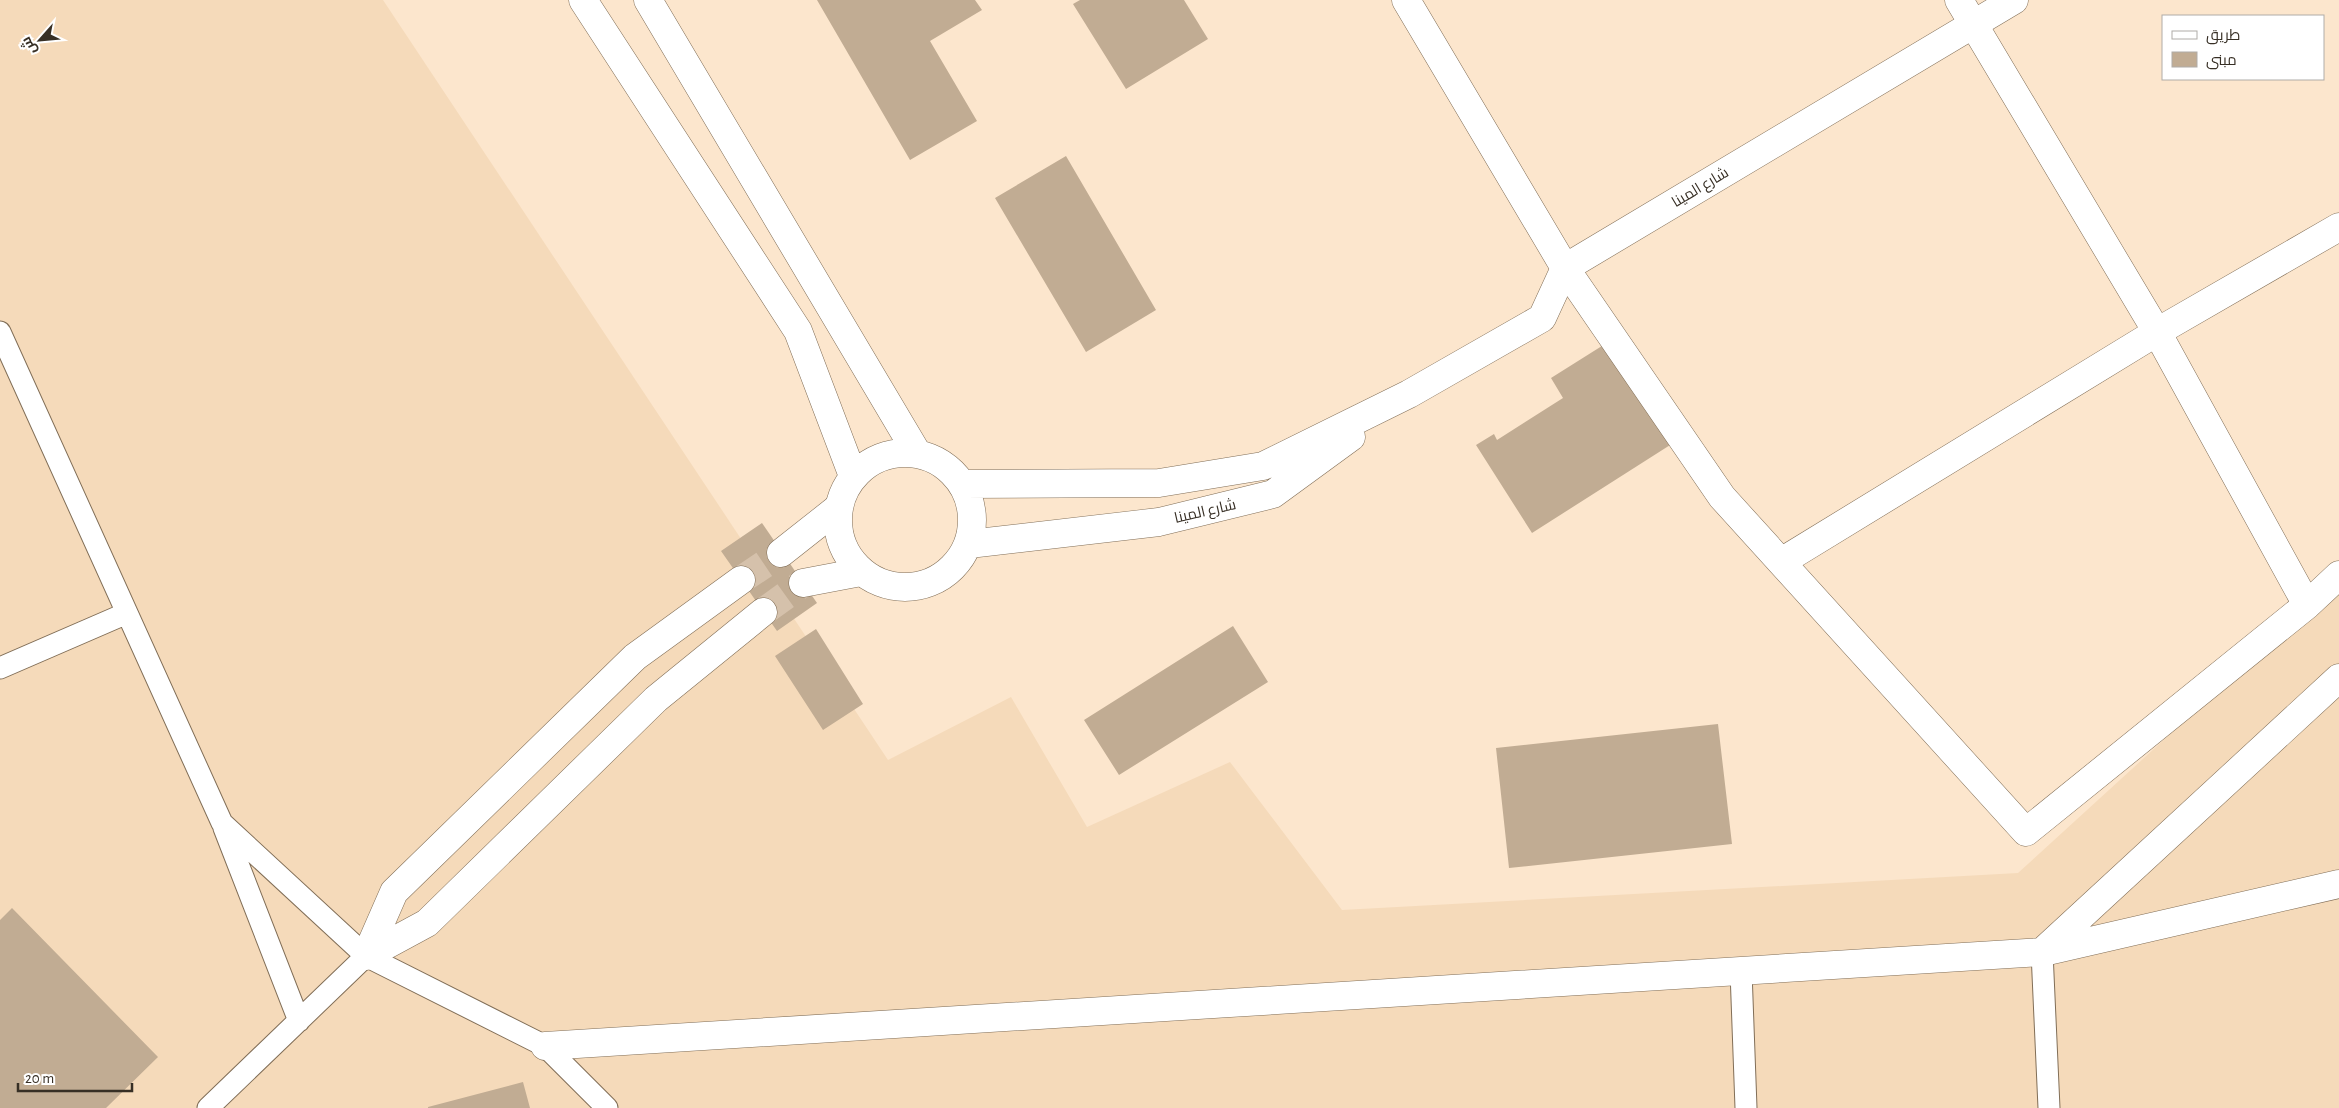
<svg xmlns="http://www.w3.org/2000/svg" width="2339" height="1108" font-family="'Alegreya Sans',Cairo,sans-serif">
<rect width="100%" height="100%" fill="#fce6cd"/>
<path fill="#f5daba" d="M0 0H383L888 760 1011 697 1087 827 1230 762 1342 910 2018 873 2339 580V1108H0Z"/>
<path fill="#c1ac93" d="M817 0H975L982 10 930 41 977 121 910 160Z
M1080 0H1184L1208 39 1126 89 1073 4Z
M1066 156 1156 310 1086 352 995 198Z
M1613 339 1678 440 1532 533 1476 445 1494 434 1497 440 1563 398 1551 378Z
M762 523 817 603 777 631 721 551Z
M1233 626 1268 682 1119 775 1084 720Z
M816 629 863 704 823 730 775 656Z
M1718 724 1732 844 1509 868 1496 748Z
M12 908 158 1057 106 1108H0V920Z
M523 1082 530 1108H428V1107Z"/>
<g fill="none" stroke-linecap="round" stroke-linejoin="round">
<path stroke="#d5c1ab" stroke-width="28" stroke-dasharray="28 14" stroke-linecap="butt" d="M741 580 781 553
M763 612 803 583"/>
<g stroke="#816e57" stroke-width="23">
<path id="service" d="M0 332 222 823 366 956 545 1046 607 1108
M0 668 127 613
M224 828 299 1021
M2042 952 2049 1108
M1741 971 1746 1108
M208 1108 366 956"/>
</g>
<g stroke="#816e57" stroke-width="29">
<path id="minor" d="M1406 0 1565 268 1722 497 2026 832 2307 605 2339 575
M1959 0 2157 332 2307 605
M781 553 838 508
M1781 562 2157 332 2339 227
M803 583 861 572
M2043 952 2339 884
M366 956 394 892 635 657 741 580
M366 956 427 923 656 699 763 612
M545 1046 2042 952 2339 678"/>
</g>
<g stroke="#816e57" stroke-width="29">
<path id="tertiary" d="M583 0 798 331 853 476
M648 0 917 453
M838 520a67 67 0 1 1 134 0a67 67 0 1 1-134 0Z
M963 484 1159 483 1263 466 1409 394 1542 318 1565 268 2014 0
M969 544 1159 522 1273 494 1351 437"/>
</g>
<use href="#service" stroke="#fff" stroke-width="21"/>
<use href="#minor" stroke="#fff" stroke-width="28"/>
<use href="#tertiary" stroke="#fff" stroke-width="28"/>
</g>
<g text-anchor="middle" stroke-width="5" stroke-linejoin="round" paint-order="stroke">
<g font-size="15" fill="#372f25" stroke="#fff">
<text transform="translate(1700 187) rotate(-31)" y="5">شارع المينا</text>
<text transform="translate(1205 511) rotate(-13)" y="5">شارع المينا</text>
</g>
</g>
<rect x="2162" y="15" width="162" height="65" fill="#ffffff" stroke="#afaca8"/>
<rect x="2172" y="31" width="25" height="8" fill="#ffffff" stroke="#afaca8"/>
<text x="2206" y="40" font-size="15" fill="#372f25">طريق</text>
<rect x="2172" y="52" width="25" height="15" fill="#c1ac93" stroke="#afaca8"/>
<text x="2206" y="65" font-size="15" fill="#372f25">مبنى</text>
<g transform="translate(40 40) rotate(243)" stroke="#ffffff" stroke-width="4" paint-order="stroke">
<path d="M0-4L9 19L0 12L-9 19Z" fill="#372f25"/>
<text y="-8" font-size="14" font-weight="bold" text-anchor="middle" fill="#372f25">ش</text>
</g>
<path d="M18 1083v8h114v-8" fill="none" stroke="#372f25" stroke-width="2.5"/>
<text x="25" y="1083" font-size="15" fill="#372f25" stroke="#ffffff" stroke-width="4" paint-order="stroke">20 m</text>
</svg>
